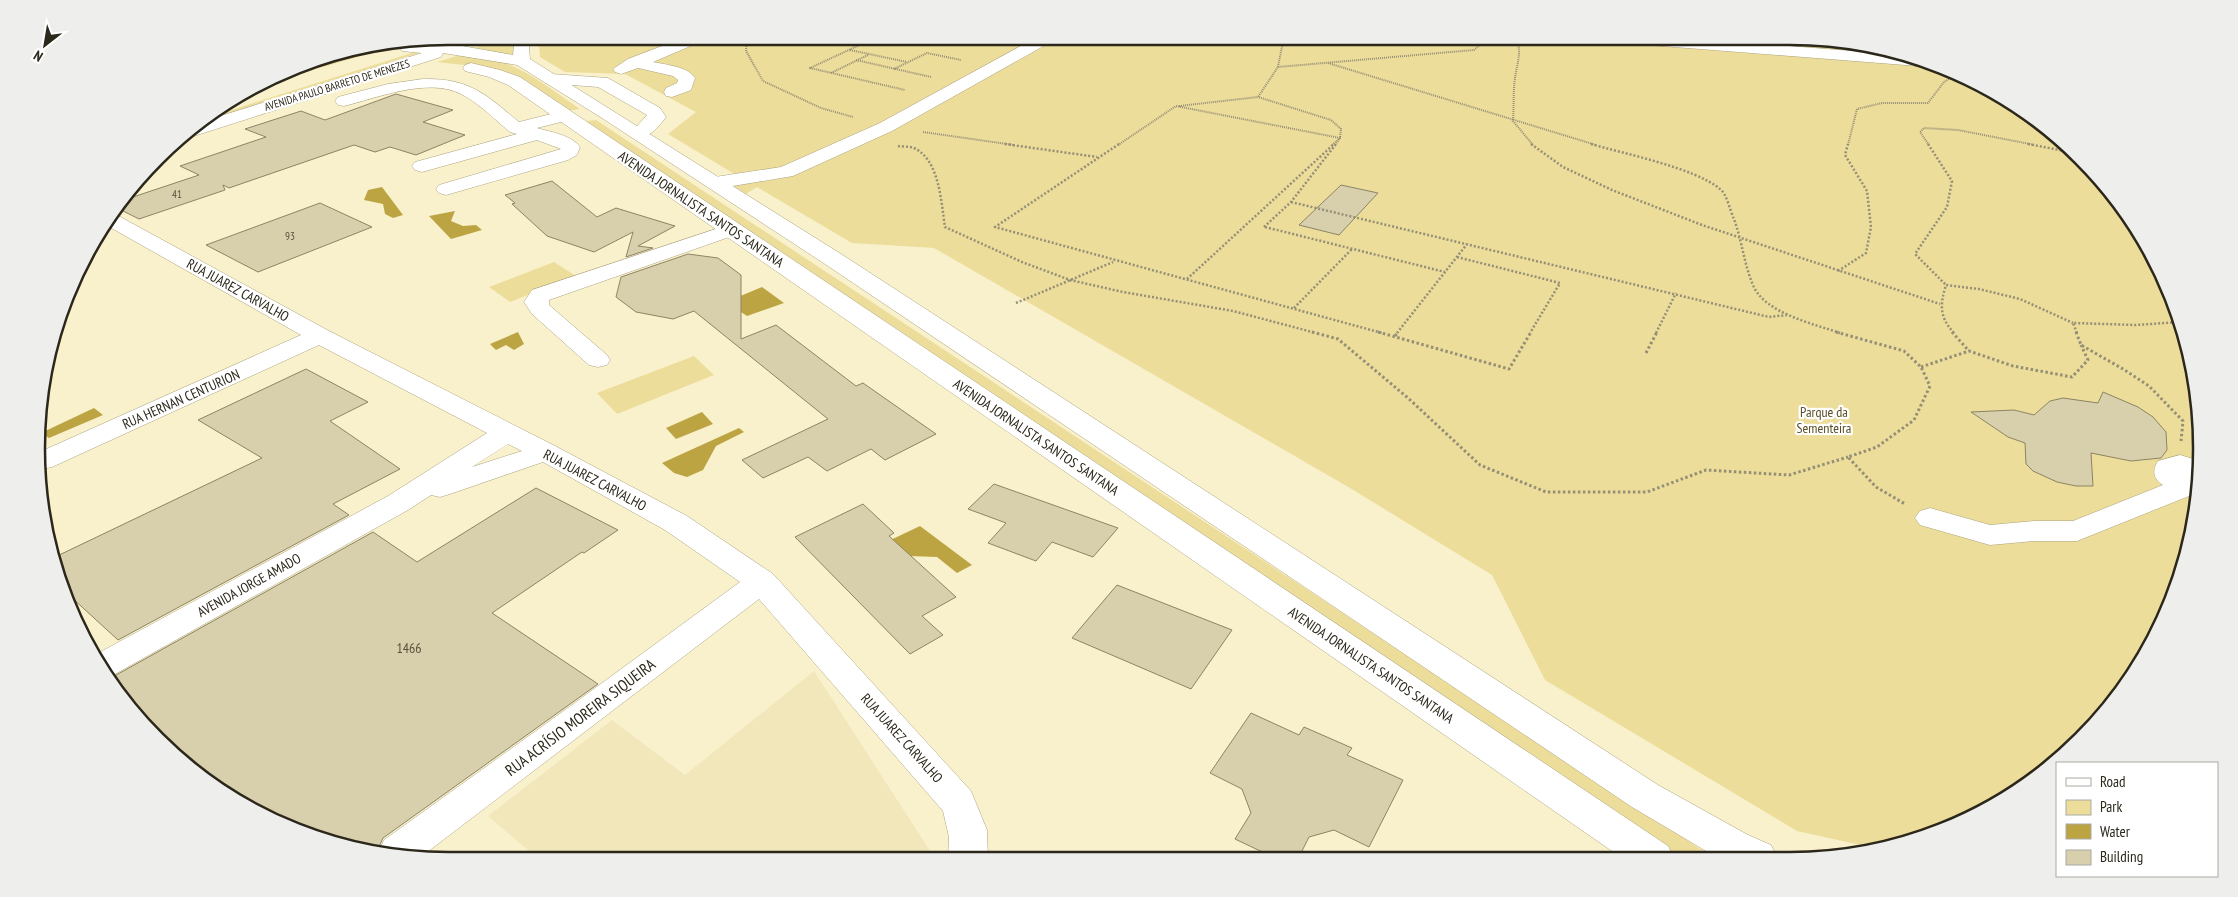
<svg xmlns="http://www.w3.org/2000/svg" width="2238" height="897" font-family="'PT Sans Narrow',sans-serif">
<rect width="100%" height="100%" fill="#f9f1cc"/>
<path fill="#f2e7bb" d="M814 671 936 860 541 861 488 816 612 720 685 775Z"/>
<path fill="#eddd9b" d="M509 36H522L512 55 474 48Z
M547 36H1789L1922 58 1995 91 2061 138 2116 197 2159 266 2188 342 2201 421 2198 502 2180 581 2132 677 2061 759 1972 818 1874 848 1797 831 1545 680 1492 575 1350 488 934 248 852 243 757 187 746 194 729 184 746 181 668 134 696 112 625 74 565 72 540 57 539 43Z
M398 45 249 89 316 58Z
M425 51 197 124 206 118 412 53Z
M460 55C472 57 484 57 495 60 526 68 553 91 580 109L568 111 473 66 437 62Z
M596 120 1714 858H1670L586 121Z
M554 262 576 276 510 302 489 287Z
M694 356 714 375 617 414 597 393Z"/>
<path fill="#bca443" d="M382 187 403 215 393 218 385 214 383 204 364 200 368 190Z
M455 211 451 221 463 226 476 225 482 230 451 239 429 216Z
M762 287 784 303 747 316 726 302Z
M518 332 524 344 514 350 506 345 496 350 490 344Z
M94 408 103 415 49 438 41 433Z
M702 412 713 424 676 439 666 428Z
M739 428 744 432 716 446 703 470 687 477 674 473 662 463Z
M920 526 972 565 957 573 937 557 909 556 878 546Z"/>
<path fill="#d8cfac" stroke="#8c8463" d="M396 94 453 110 423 122 465 135 416 155 390 147 375 152 354 145 229 188 223 185 225 190 139 219 119 209 127 199 199 175 180 166 266 137 245 129 301 111 325 120Z
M552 181 597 217 616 208 675 226 638 246 653 248 626 257 633 232 594 252 547 236 512 204 515 203 505 195Z
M1341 185 1378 193 1339 235 1299 225Z
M320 203 372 227 258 272 206 245Z
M688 254 718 258 741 275V339L776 325 856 386 863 383 936 434 885 460 871 449 827 471 808 457 763 478 742 460 828 419 694 311 673 319 636 312 616 297 621 277Z
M306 369 368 402 330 421 400 469 333 504 349 515 118 640 70 596 55 557 262 458 198 420Z
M2103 392 2138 407 2153 417 2166 432 2167 450 2161 458 2131 461 2091 453 2093 486H2076L2057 482 2033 471 2026 464 2025 443 2008 437 1971 412 2014 410 2034 415 2050 401 2063 398 2098 403Z
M994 484 1118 528 1093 557 1052 542 1036 561 988 543 1006 523 968 509Z
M536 488 618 530 584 553 582 552 492 613 598 684 383 838 378 849 316 839 197 775 138 720 109 679 373 532 417 562Z
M863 504 894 533 889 536 956 597 922 616 943 635 910 654 795 537Z
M1117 585 1232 630 1191 689 1072 638Z
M1251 713 1299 735 1304 727 1352 748 1347 755 1403 780 1369 847 1334 830 1309 837 1298 859H1277L1235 839 1251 813 1242 789 1210 773Z"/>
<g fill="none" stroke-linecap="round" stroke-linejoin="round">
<g stroke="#aca381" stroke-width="1">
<path id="minor" d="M688 36H709L707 39 653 62C666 65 687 66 695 78L691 90 672 97 666 96 664 92 666 88 677 83 678 80 673 76 638 68 621 74 615 72 613 69 628 59Z
M1039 36H1058L1056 39 892 131 793 176 715 189 708 187 705 183 708 179 715 177 781 167 880 123Z
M1591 36H1660L1904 55 1922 58 1937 65 1931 67 1598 41Z
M551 74 608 78 660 108 666 117C658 128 646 141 633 138L630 134 647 115 598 87 545 83 543 79 545 75Z
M423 79C470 78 485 94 519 122L563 111 569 112 572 116 569 120 537 128C550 132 572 135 580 147L577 155 568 160 453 193 446 195 439 193 436 189 439 185 561 149 537 140 422 172 415 170 412 166 415 162 517 134 510 132C494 119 479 103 461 94 428 77 377 98 344 106L338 105 335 101 338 97 388 84Z
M115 214 329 331 555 446 687 516 773 574 971 791 987 830 988 859H948L949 837 943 811 759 599 422 856 380 849 384 840 572 705 740 582 665 530 543 462 450 494 440 497 431 495 408 510 108 678 93 656 388 496 487 433 319 345 52 467 42 469V451L301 335 106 225ZM508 444 522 451 472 467Z
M731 224 738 226 742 230 738 234 549 300V305L607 355 610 360 607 365 598 367 589 365 532 314 524 302 532 290Z
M2180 455 2200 461 2199 492 2077 541H2034L1990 545 1920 525 1915 518 1920 511 1930 508 1990 525 2034 521H2073L2163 485C2153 479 2152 470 2158 461Z"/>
</g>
<g stroke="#aca381" stroke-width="1">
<path id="major" d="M518 36H533L529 48 530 59 841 254 1658 785 1748 835 1771 845 1777 857 1718 858 1632 807 825 264 602 118 517 65 443 53 441 57 191 137H179L198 123 422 53 402 51 400 48 402 45 451 44 513 55 514 45Z
M471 63 500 70 520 77 1668 846 1674 858H1622L508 85 489 77 465 71 463 68 465 65Z"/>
</g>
<path stroke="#958f75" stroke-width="2" stroke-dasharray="1 1" stroke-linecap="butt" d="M747 36 746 51 763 81 821 108 853 117
M879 36 810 68 905 90
M1515 36C1523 50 1517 63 1515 78 1513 92 1514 107 1513 121L1533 145
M850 50 907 62
M856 60 931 77
M1328 63 1596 145
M1278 67 1284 36
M894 69 927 53 961 60
M831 73 868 55
M1179 106 1258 97 1278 67 1474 50 1483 42 1481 36
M923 132 1014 145
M1118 145 1176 106 1340 138 1341 129 1331 120 1258 97
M1332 145 1340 138 1335 145
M1848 145 1857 109 1882 103H1928L1944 82 1957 74
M1929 145 1920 132 1924 128 1958 130 2035 145"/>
<path stroke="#958f75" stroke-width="2.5" stroke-dasharray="2 2" stroke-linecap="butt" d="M1005 144 1097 157
M1119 144 995 227 1382 333
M1531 144 1563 167 1612 190 1702 225 1940 304
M1591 144C1625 154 1695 168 1720 189 1727 194 1730 211 1734 219 1742 241 1744 264 1753 285 1764 313 1814 324 1840 333
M1928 144 1952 181 1947 207 1915 254 1946 285
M2028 144 2075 153
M898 146C903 147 909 146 914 148 940 160 941 203 945 227L1022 262 1070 280 1123 292 1233 311 1316 333
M1291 202 1769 317 1787 315
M1264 227 1291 202 1336 144
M1265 227 1445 272
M1457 257 1560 283 1530 333
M1838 271 1866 253 1871 227 1867 191 1845 155 1848 144
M1187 279 1334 144
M1016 303 1113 262
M1294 308 1352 249
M1397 333 1467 244
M1656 333 1676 293
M1954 333C1939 317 1940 304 1946 285L1979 289 2020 299 2073 323
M2077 333 2073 323 2136 325 2180 322"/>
<path stroke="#958f75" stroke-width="3" stroke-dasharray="2.5 2.5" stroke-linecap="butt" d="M1312 332 1338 339 1408 398 1480 465 1546 492H1647L1706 470 1789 475 1848 457
M1378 332 1509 369 1531 332
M1836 332 1904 351 1921 367 1930 386 1914 420 1877 447 1848 457 1876 487 1905 504
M1952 332 1969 351
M2076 332 2081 345 2123 369 2149 386 2183 421 2181 441
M1395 336 1398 332
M1646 353 1657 332
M1921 367 1969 351 2013 366 2072 377 2088 360 2081 345"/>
<use href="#minor" fill="#fff" fill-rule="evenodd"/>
<use href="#major" fill="#fff" fill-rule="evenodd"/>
</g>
<g text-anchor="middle" stroke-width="4.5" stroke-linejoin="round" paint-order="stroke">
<g font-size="11" fill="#2b271a" stroke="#fff">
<text transform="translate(337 85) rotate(-17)" y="4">AVENIDA PAULO BARRETO DE MENEZES</text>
</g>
<g font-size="11" fill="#56513e">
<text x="177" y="198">41</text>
<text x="290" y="240">93</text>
</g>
<g font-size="14" fill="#2b271a" stroke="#fff">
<text transform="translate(701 209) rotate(34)" y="5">AVENIDA JORNALISTA SANTOS SANTANA</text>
<text transform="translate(238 290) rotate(29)" y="5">RUA JUAREZ CARVALHO</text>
<text transform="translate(181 399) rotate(-24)" y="5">RUA HERNAN CENTURION</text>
<text transform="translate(1036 437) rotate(34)" y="5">AVENIDA JORNALISTA SANTOS SANTANA</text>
<text transform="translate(595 480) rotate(28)" y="5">RUA JUAREZ CARVALHO</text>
<text transform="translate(249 585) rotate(-29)" y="5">AVENIDA JORGE AMADO</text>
<text transform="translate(1371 665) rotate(34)" y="5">AVENIDA JORNALISTA SANTOS SANTANA</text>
<text transform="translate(902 738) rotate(48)" y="5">RUA JUAREZ CARVALHO</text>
</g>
<g font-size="14" fill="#584e25" stroke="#fff">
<text x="1824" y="417">Parque da<tspan x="1824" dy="16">Sementeira</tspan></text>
</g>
<g font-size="14" fill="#56513e">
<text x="409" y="653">1466</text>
</g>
<g font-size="16" fill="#2b271a" stroke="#fff">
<text transform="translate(580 717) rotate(-37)" y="6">RUA ACRÍSIO MOREIRA SIQUEIRA</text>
</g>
</g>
<path d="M0 0H2238V897H0ZM448 45H1790A403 403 0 0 1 2193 448V449A403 403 0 0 1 1790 852H448A403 403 0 0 1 45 449V448A403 403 0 0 1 448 45Z" fill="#eeeeed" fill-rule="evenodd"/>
<path fill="none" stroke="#2b271a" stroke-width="2.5" d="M448 45H1790A403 403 0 0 1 2193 448V449A403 403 0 0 1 1790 852H448A403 403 0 0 1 45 449V448A403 403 0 0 1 448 45Z"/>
<rect x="2056" y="762" width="162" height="115" fill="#ffffff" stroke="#aaa9a3"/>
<rect x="2066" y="778" width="25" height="8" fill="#ffffff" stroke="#aaa9a3"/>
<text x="2100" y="787" font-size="15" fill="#2b271a">Road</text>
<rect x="2066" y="800" width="25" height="15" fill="#eddd9b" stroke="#aaa9a3"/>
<text x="2100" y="812" font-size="15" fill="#2b271a">Park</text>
<rect x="2066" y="824" width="25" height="15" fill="#bca443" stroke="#aaa9a3"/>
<text x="2100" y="837" font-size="15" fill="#2b271a">Water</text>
<rect x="2066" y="850" width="25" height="15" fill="#d8cfac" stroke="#aaa9a3"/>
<text x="2100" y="862" font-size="15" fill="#2b271a">Building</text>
<g transform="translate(45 45) rotate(211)" stroke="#ffffff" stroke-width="4" paint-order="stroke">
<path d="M0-4L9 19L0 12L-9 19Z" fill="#2b271a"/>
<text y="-8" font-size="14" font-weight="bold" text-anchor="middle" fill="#2b271a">N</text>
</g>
</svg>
